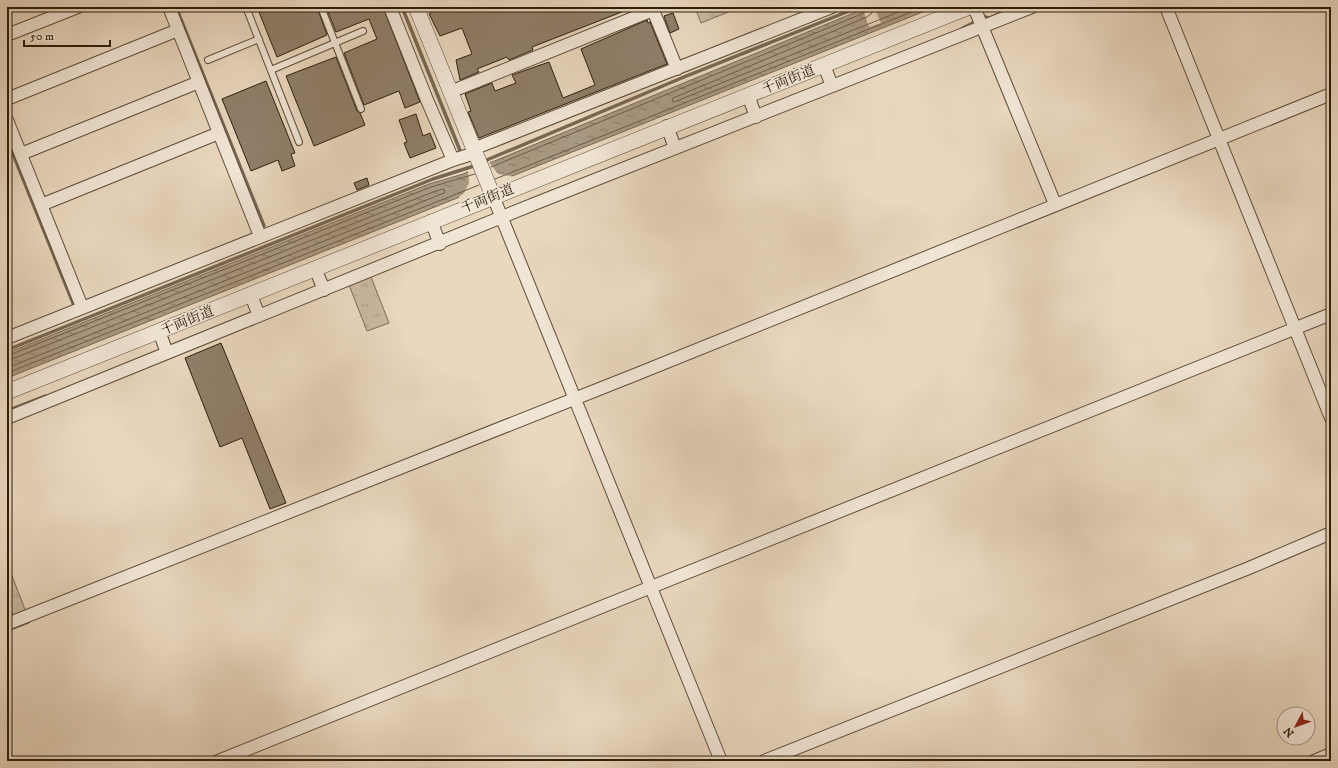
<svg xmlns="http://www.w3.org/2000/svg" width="1338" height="768" font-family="'IM FELL DW Pica','Noto Serif JP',serif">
<defs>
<pattern id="grass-tufts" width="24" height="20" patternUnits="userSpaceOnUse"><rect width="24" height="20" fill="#c9b8a0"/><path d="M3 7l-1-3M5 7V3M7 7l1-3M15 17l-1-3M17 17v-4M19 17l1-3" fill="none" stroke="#ad9e89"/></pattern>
<pattern id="water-ripples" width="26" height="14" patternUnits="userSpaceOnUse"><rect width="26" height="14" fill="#a99881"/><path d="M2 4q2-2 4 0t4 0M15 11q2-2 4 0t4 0" fill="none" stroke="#8a7b68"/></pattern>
</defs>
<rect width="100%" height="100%" fill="#e9d7be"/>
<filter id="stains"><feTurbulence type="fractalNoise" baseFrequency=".005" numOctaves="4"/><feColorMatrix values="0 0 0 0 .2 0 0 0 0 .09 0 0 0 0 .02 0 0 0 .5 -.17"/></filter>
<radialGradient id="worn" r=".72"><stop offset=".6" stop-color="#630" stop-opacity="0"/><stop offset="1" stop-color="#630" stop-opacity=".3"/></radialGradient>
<path fill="url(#grass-tufts)" stroke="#7c6b56" d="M715 7H741L701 23 696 10 715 11Z
M371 277 389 323 367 331 349 285Z
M7 563 26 612 7 619Z"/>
<path fill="url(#water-ripples)" stroke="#786752" d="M868 7H935L7 378V353L429 184 463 174Z"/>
<path fill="#e9d7be" d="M862 7H874L881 23 869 27Z
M489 162 498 174 515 177 459 199V197L464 193 469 183 468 170Z"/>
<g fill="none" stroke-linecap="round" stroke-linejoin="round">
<path stroke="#6c5b46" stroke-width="1" d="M873 7 872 13 867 17 673 98 672 101 674 102 911 7
M491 167 864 13 867 11 868 7
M495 179 924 7
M7 356 431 187 475 174
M7 361 433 192 443 189 445 190 444 193 7 368
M7 373 479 185"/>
<path stroke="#786752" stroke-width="3.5" d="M176 7 264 226
M402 7 461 153
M963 28 985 17 989 18 1016 7
M7 139 75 308
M482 162 684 77 859 7
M7 350 433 179 477 165
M7 411 46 396
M7 630 28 622"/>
</g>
<path fill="#8f7e69" stroke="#2e1e0c" d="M257 7H317L327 35 277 57Z
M326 7H383L420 102 405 108 399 91 364 105 344 53 377 39 369 19 336 32Z
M437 7H632V8L532 47 533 50 509 60 507 57 477 69 479 72 460 80 456 60 472 54 462 28 440 36 429 14 431 13 430 10Z
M673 13 679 29 670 33 664 16Z
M647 20 648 23 650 22 667 64 479 138 468 112 471 111 465 94 492 83 495 91 516 83 512 75 549 62 563 98 595 85 581 49Z
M336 57 357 111 360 113 365 125 314 146 286 76Z
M266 81 295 153 291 154 295 166 282 171 278 160 251 171 222 99Z
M416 114 423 136 430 133 436 148 410 158 404 143 407 142 399 120Z
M367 178 369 185 357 190 354 183Z
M221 343 286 503 270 509 242 438 220 447 185 358Z"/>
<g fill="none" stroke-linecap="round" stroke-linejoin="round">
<g stroke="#5d4c38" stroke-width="8">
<path id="service" d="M246 7 299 142
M321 7 361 109
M208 60 259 39
M271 70 363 31"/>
</g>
<g stroke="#5d4c38" stroke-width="14">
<path id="minor" d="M169 7 260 236
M390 7 427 100 453 160
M974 7 1055 204
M1166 7 1331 418
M7 35 78 7
M824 65 832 86
M450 92 653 10 677 69
M748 95 756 117
M7 99 178 30
M7 120 82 307
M667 126 675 148
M473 149 832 7
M21 154 199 82
M493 196 721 761
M41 205 219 133
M431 221 440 244
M315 268 324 290
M251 295 259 316
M159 331 167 353
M7 338 453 160 475 153
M7 418 534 204 1032 7
M7 624 637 374 1331 94
M218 761 1331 314
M764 761 1249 568 1331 533
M1314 761 1331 754"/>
</g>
<g stroke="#5d4c38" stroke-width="16">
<path id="tertiary" d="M416 7 493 196
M7 392 969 7"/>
</g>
<use href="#service" stroke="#f1e5d5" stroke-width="6"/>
<use href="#minor" stroke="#f1e5d5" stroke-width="12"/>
<use href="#tertiary" stroke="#f1e5d5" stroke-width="15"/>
</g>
<g text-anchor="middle" stroke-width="3" stroke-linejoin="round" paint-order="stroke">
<g font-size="14" fill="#2e1e0c" stroke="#f1e5d5">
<text transform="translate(788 79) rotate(-22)" y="5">千両街道</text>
<text transform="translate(487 198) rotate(-22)" y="5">千両街道</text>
<text transform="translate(187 320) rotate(-22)" y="5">千両街道</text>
</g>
</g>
<rect width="1338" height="768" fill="none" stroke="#e9d7be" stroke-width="24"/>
<rect x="8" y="8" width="1322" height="752" fill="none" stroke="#2e1e0c" stroke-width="2"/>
<rect x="12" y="12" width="1314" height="744" fill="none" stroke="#2e1e0c"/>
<g transform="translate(1296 726) rotate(229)"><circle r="19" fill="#f1e5d5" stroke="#a39585"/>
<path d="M0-3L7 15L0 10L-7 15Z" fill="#8f2418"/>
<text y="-6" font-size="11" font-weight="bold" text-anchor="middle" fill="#2e1e0c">N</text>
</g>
<path d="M24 40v6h86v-6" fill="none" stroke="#2e1e0c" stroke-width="2"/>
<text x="30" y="40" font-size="12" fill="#2e1e0c" stroke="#f1e5d5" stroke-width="3" paint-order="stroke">50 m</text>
<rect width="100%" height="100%" filter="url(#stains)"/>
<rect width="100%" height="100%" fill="url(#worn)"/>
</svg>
